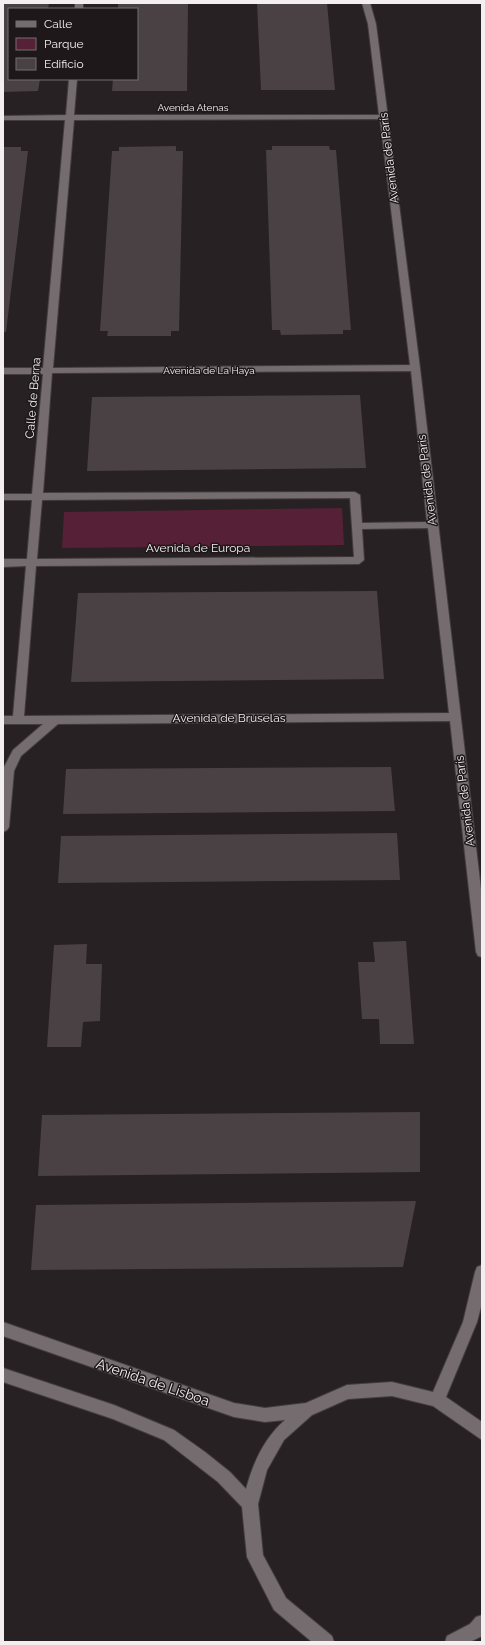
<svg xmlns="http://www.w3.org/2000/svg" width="485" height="1645" font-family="Raleway,sans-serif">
<rect width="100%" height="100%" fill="#282123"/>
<path fill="#562037" d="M342 508 344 545 62 548 64 512Z"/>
<path fill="#494144" d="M3 3H49L48 9H9V79H40L38 91 3 92Z
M118 3H188L187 91H112L113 79H137V9H118Z
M257 3H327L335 90H261Z
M176 146V151H183L179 331H171V336H107L108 331H100L112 151H119V147Z
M272 146H329L330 150H336L351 330H343V334L281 335 280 330H272L266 150H272Z
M3 147H21V151H28L6 332H3Z
M360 395 366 468 87 471 92 397Z
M377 591 384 679 71 682 78 593Z
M391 767 395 811 63 814 66 769Z
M397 833 400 880 58 883 61 836Z
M406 941 414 1044H380L379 1019H362L358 962H375L373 942Z
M87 944 86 964H102L100 1021 83 1022 81 1047H47L54 945Z
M420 1112V1172L38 1176 42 1115Z
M416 1201 403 1267 31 1270 36 1205Z"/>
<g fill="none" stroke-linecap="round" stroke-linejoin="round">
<g stroke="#433d3f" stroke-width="2">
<path id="street" d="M75 3H83V9H75Z
M362 3H370L376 24 420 368 482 898V957L478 956 476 952 450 721 58 724 21 756 14 771 9 827 7 830 3 832V769L13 750 43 724H3V716H13L26 566 3 567V559H27L32 500H3V494H32L43 374H3V368H43L65 120H3V116L66 115 69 79H77L74 115H379L368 24ZM380 119 410 365 53 368 74 120ZM411 371 427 522 362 523 360 495 355 492 43 493 52 373ZM350 498 354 557 37 559 42 500ZM428 528 449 713 24 716 36 566 359 564 364 560 362 529Z
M482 1265V1303L477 1322 446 1397 482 1422V1440L433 1406 392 1396 348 1399 312 1415 284 1440 267 1470 258 1504 263 1555 286 1598 332 1636 334 1642H312L274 1610 247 1557 242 1507 218 1482 164 1440 113 1419 3 1382V1368L114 1405 174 1430 205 1452 230 1472 246 1489C253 1463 264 1438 285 1420L265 1422 234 1417 3 1336V1322L234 1403 265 1408 306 1403 347 1385 392 1382 433 1392 463 1322 475 1272 477 1267Z
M482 1615V1636L470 1642H445L447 1636 470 1624 476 1617Z"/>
</g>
<use href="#street" fill="#746c6f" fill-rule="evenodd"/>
</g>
<g text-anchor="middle" stroke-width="3" stroke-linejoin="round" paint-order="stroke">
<g font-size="10" fill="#f3eff0" stroke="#1e181a">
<text x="193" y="111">Avenida Atenas</text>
<text x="209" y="374">Avenida de La Haya</text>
</g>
<g font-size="12" fill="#f3eff0" stroke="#1e181a">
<text transform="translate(389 158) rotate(-97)" y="4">Avenida de París</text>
<text transform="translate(33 398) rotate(-85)" y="4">Calle de Berna</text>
<text transform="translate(427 480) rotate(-97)" y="4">Avenida de París</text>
<text x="198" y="552">Avenida de Europa</text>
<text x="229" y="722">Avenida de Bruselas</text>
<text transform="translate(465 801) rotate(-97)" y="4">Avenida de París</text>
</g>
<g font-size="14" fill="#f3eff0" stroke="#1e181a">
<text transform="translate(153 1382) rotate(19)" y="5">Avenida de Lisboa</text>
</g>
</g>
<rect width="485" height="1645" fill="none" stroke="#f3eff0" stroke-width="8"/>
<rect x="8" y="8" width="130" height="72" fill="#1e181a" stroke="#736e70"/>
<rect x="16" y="21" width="20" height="6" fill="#746c6f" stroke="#736e70"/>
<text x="44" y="28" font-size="12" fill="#f3eff0">Calle</text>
<rect x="16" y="38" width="20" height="12" fill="#562037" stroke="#736e70"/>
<text x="44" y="48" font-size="12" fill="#f3eff0">Parque</text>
<rect x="16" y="58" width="20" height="12" fill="#494144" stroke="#736e70"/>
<text x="44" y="68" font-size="12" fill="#f3eff0">Edificio</text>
</svg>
